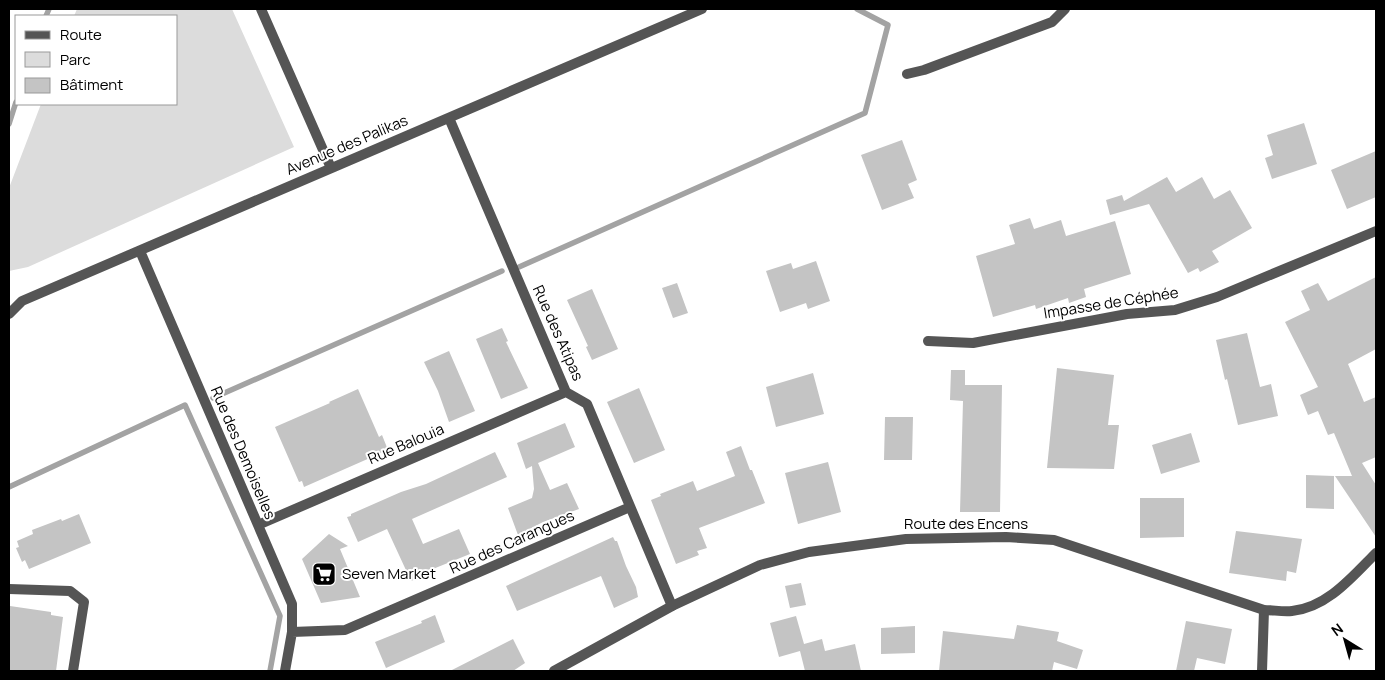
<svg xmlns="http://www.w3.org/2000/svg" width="1385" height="680" font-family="Manrope,sans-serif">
<rect width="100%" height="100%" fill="#fff"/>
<path fill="#dcdcdc" d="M77 9H232L294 147 28 267 9 271V188L41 104H176V16H74Z"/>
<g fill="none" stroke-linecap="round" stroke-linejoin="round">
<path stroke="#a3a3a3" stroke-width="5.5" d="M46 16 49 9
M9 124 16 102
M519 267 865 113 888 25 857 9
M213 398 502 271
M9 487 185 405 280 616 270 671"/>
</g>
<path fill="#c4c4c4" d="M1304 123 1317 164 1272 179 1265 158 1273 155 1267 135Z
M902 140 917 180 908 184 914 198 882 210 861 155Z
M1376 151V197L1347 209 1331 170Z
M1167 177 1176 192 1202 177 1214 199 1230 190 1252 228 1212 251 1219 262 1200 272 1198 268 1188 273 1149 204 1110 215 1106 200 1122 195 1124 201Z
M1030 218 1034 229 1061 220 1066 236 1115 221 1131 274 1084 289 1086 297 1069 303 1068 298 1036 309 1035 305 993 317 976 256 1015 244 1009 225Z
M816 261 830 301 808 309 806 303 780 312 766 271 791 263 793 269Z
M1376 277V349L1348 364 1364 402 1376 397V457L1362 463 1376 485V537L1335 476H1352L1334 433 1328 435 1318 411 1308 415 1300 395 1318 387 1285 322 1310 310 1301 291 1318 283 1328 301Z
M677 283 688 313 673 318 662 288Z
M592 289 618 349 592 360 586 347 588 346 567 300Z
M502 328 508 341 506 342 528 388 501 399 476 339Z
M1247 333 1260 387 1271 384 1278 416 1238 425 1227 379 1225 380 1216 340Z
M449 351 475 411 449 422 438 391 424 362Z
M1057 368 1114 375 1108 425H1119L1114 469 1047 468Z
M951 370H965V385H1002L1000 512H960L963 401 950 400Z
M813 373 824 414 776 427 766 387Z
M639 388 665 450 634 463 607 402Z
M358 389 379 437 382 435 388 450 304 487 302 481 299 482 275 427 330 403 329 402Z
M885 417H913L912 460H884Z
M565 423 575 447 538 463 550 490 567 483 579 509 543 522 518 535 508 508 532 498 534 489 532 466 526 469 517 443Z
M1191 433 1200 462 1161 474 1152 445Z
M741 446 750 470H752L765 503 699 528 707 548 697 551 699 555 676 564 651 500 661 496 660 494 693 481 697 491 735 476 726 452Z
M495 452 507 477 412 519 423 544 459 529 470 554 423 573 424 576 411 581 387 529 358 542 347 517 351 516V514L401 492 426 484Z
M828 462 841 512 798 524 785 473Z
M1306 475 1334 476V509L1306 508Z
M1140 498H1184V537L1140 538Z
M79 514 91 543 29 569 25 560 22 562 16 548 19 547 17 541 33 534 32 530 61 519 62 521Z
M1236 531 1302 539 1296 573 1287 571 1286 581 1229 573Z
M329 534 348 546 340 549 360 597 321 603 302 559Z
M613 537 615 541H617L626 566 636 587 638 597 614 608 601 576 517 611 506 586Z
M801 583 806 605 790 608 785 586Z
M10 606 51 612V615L63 617 56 671H9V609Z
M435 615 445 642 386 668 375 642 422 623 421 621Z
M796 616 804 644 822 639 825 651 855 644 861 671H805L800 651 779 657 770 623Z
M1186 621 1232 629 1225 664 1197 658 1194 671H1176Z
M1017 625 1059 632 1057 641 1083 650 1077 669 1054 662 1052 671H939L943 631 1014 639Z
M915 626V653L881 654V628Z
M513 639 525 663 513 671H450Z"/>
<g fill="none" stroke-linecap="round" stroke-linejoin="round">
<path stroke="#555" stroke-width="10" d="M261 9 331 168
M907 74 924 70 1052 22 1065 9
M449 118 566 392 587 404 672 606
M140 251 292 604V632L285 671
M9 314 22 301 702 9
M928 341 973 343 1127 314 1175 310 1217 297 1376 231
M258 525 566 392
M9 589 70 591 84 602 73 671
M292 632 345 630 630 507
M1262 671 1264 610"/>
<path stroke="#555" stroke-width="10" d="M554 671 672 606 760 565 809 552 906 539 1006 537 1054 540 1264 610C1273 610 1283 612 1292 611 1327 608 1353 576 1376 553"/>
</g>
<defs>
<g id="supermarket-square" transform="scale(1.25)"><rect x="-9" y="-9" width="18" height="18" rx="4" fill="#000" stroke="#fff"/><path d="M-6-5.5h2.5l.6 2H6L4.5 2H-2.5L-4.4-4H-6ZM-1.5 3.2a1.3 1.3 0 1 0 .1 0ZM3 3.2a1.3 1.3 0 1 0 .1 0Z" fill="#fff"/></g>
</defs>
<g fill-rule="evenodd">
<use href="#supermarket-square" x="324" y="574"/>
</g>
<g text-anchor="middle" stroke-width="4" stroke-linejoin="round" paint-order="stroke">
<g font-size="15" fill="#000" stroke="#fff">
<text transform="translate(347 145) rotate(-23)" y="5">Avenue des Palikas</text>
<text transform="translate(1111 303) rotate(-9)" y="5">Impasse de Céphée</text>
<text transform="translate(558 333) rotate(66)" y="5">Rue des Atipas</text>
<text transform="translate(406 444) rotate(-23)" y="5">Rue Balouia</text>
<text transform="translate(243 453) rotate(67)" y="5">Rue des Demoiselles</text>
<text x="966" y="529">Route des Encens</text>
<text transform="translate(512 542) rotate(-24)" y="5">Rue des Carangues</text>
</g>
<g font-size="15" fill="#000" stroke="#fff" text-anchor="start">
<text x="342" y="579">Seven Market</text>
</g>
</g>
<rect width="1385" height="680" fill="none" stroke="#000000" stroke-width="20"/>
<rect x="15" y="15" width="162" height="90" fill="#ffffff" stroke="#999999"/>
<rect x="25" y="31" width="25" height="8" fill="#555555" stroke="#999999"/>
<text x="60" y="40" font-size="15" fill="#000000">Route</text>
<rect x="25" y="52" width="25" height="15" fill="#dcdcdc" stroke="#999999"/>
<text x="60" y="65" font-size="15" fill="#000000">Parc</text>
<rect x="25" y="78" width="25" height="15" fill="#c4c4c4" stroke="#999999"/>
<text x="60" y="90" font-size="15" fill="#000000">Bâtiment</text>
<g transform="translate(1345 640) rotate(323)" stroke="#ffffff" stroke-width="4" paint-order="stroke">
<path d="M0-4L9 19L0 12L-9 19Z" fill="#000000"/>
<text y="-8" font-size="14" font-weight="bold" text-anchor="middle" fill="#000000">N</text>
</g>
</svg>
